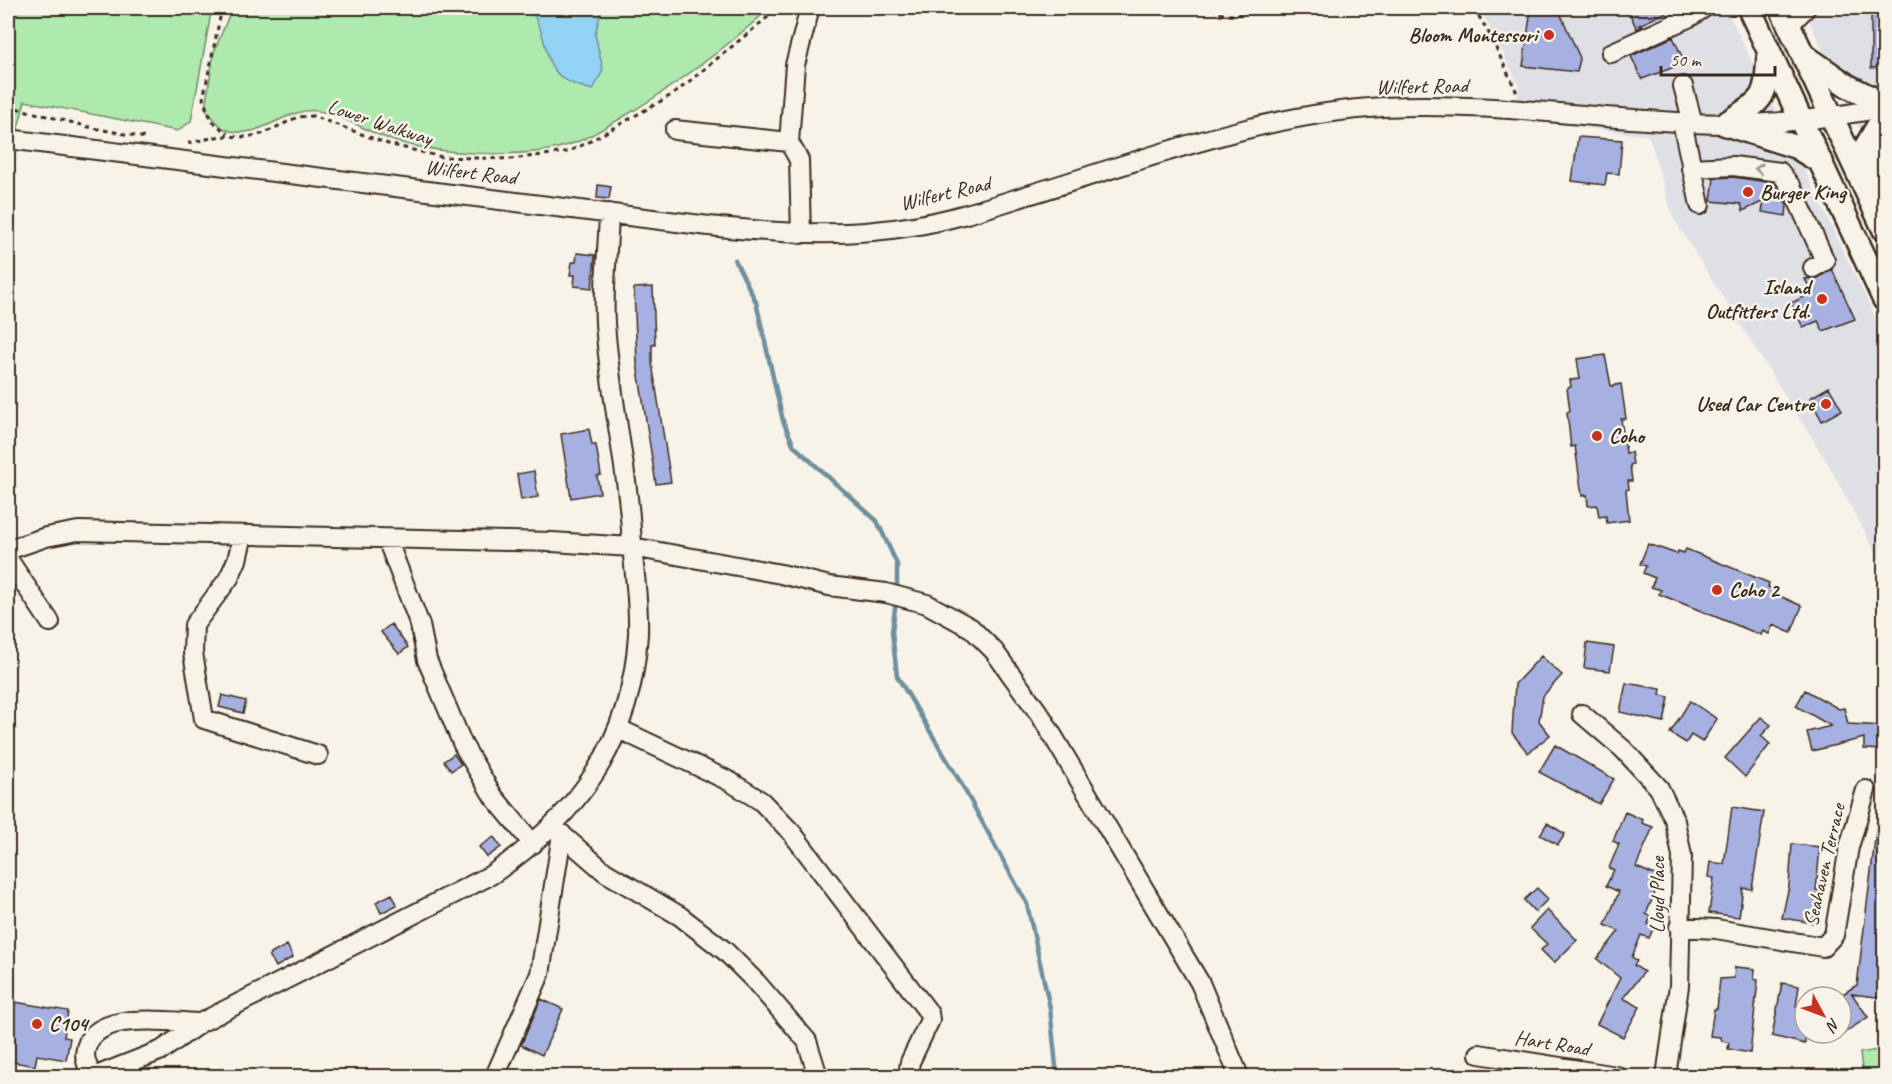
<svg xmlns="http://www.w3.org/2000/svg" width="1892" height="1084" font-family="Caveat,sans-serif">
<rect width="100%" height="100%" fill="#f7f3e8"/>
<filter id="ink" filterUnits="userSpaceOnUse"><feTurbulence type="fractalNoise" baseFrequency=".0167" numOctaves="2"/><feDisplacementMap in="SourceGraphic" scale="12" xChannelSelector="R" yChannelSelector="G"/><feConvolveMatrix kernelMatrix="1 2 1 2 8 2 1 2 1" color-interpolation-filters="sRGB"/></filter>
<g filter="url(#ink)">
<path fill="#dfdfe6" d="M1480 8H1726L1884 335V568L1827 462 1673 218 1649 136 1515 119 1519 85Z
M1803 8H1884V181Z"/>
<path fill="#aee9ae" stroke="#748a66" stroke-width="1.5" d="M8 8H212L191 121 178 131 25 101 8 167Z
M232 8H770C723 50 673 88 618 120 601 130 583 141 565 146 522 159 441 154 398 142 372 135 344 115 318 111 285 106 256 145 223 128 217 124 210 114 205 108L214 52Z
M1884 1049V1076H1863L1860 1053Z"/>
<path fill="#92d3f4" stroke="#6f8f9e" stroke-width="1.5" d="M529 8H602L595 34 603 70 593 90C531 76 558 47 529 8Z"/>
<g fill="none" stroke-linecap="round" stroke-linejoin="round">
<path stroke="#6f8f9e" stroke-width="4.5" d="M735 260 756 302 783 421 794 446 877 521 897 564V592
M896 600 892 632 897 676 962 785 1027 904 1050 1008 1057 1076"/>
</g>
<path fill="#a7b1e1" stroke="#3b2a1e" stroke-width="1.5" d="M1627 8H1676L1639 25 1643 26 1637 29Z
M1531 9 1560 13 1580 58 1577 72 1523 66Z
M1884 14V67L1871 68V15Z
M1673 37 1683 59 1680 65 1642 79 1631 56Z
M1578 137 1622 140 1619 174 1607 173 1605 185 1572 181Z
M1733 177 1774 183 1787 205 1786 216 1762 212 1764 201 1743 211 1741 204 1711 201 1714 178Z
M598 185 611 187 609 199 597 198Z
M577 253 595 255 592 288 574 286 575 275H570L572 262H576Z
M1832 269 1855 319 1823 331 1818 321 1803 327 1791 303 1812 293 1805 279 1818 278Z
M653 287 655 345H652V363L671 482 656 484 637 363 634 288Z
M1605 355 1611 386 1621 384 1626 419H1621L1626 453 1631 452 1633 464 1630 465 1632 481H1628L1629 489 1626 490 1629 520 1607 523 1606 516 1599 517 1597 505 1588 506 1587 495 1582 496 1575 446 1571 447 1567 412 1570 411 1567 388 1571 387 1570 380 1580 379 1577 359Z
M1829 387 1842 410 1822 421 1810 398Z
M589 429 592 445H596L601 475 597 476 600 493 571 498 561 434Z
M534 471 538 497 521 500 517 474Z
M1648 544 1677 554 1678 551 1684 553 1686 549 1769 583 1768 587 1774 589 1773 593 1802 606 1791 633 1773 625 1769 634 1763 631 1761 635 1659 594 1661 590 1651 587 1655 578 1643 573 1646 566 1640 564Z
M391 624 408 647 399 654 381 632Z
M1587 643 1614 647 1610 671 1584 668Z
M1541 656 1562 675 1543 696 1539 721 1550 735 1528 753 1512 733 1515 684Z
M1626 683 1661 689 1660 695 1669 697 1664 722 1620 712Z
M1805 690 1839 709 1844 708 1848 724 1884 726V750L1864 749V738L1812 751 1807 732 1831 726 1796 706Z
M222 695 246 701 243 713 219 707Z
M1690 701 1717 719 1702 742 1691 735 1686 743 1670 733Z
M1761 717 1771 725 1761 736 1770 744 1745 777 1725 758Z
M1555 745 1614 779 1599 804 1539 772Z
M454 754 461 764 451 771 444 761Z
M1732 807 1764 812 1752 889 1743 888 1739 917 1709 913 1714 878 1708 877 1710 862 1724 864Z
M1625 812 1643 820 1642 823 1653 827 1636 867 1657 876 1652 888 1656 890 1646 914 1651 916 1648 924 1654 927 1649 938 1641 935 1632 957 1637 961 1634 965 1644 972 1623 998 1640 1007 1623 1037 1597 1024 1620 978 1597 959 1619 931 1605 925 1619 892 1606 886 1614 870 1609 868 1619 844 1613 841Z
M1547 823 1565 834 1558 845 1540 835Z
M1877 823 1884 824V998L1852 994 1868 1017 1841 1035V995L1857 985Z
M494 837 501 847 487 857 479 847Z
M1792 844 1820 847 1816 890H1819L1813 923 1782 918 1789 886Z
M1537 888 1548 899 1535 912 1524 900Z
M392 894 397 905 381 913 376 902Z
M1547 910 1577 940 1554 963 1541 950 1547 944 1530 928Z
M287 945 293 957 276 967 269 955Z
M1735 967 1755 969 1754 979 1758 980 1750 1053 1728 1049 1729 1043 1722 1041 1721 1037 1710 1036 1714 1009H1717L1720 979 1734 978Z
M1782 983 1799 986 1796 1006 1805 1008V1044L1772 1036Z
M541 999 563 1009 542 1055 521 1045Z
M15 1002 68 1011 64 1037 70 1038 66 1060 37 1055 35 1066 8 1061V1011L14 1012Z"/>
<g fill="none" stroke-linecap="round" stroke-linejoin="round">
<g stroke="#3b2a1e" stroke-width="22">
<path id="minor" d="M1789 25 1806 8
M1611 53 1690 17 1704 8
M1683 86 1693 123
M1682 122 1700 205
M675 130 789 142
M8 139 709 226C778 233 844 238 913 226 952 220 990 207 1028 195 1144 160 1261 114 1383 107 1497 101 1610 122 1724 124 1779 125 1831 117 1884 108
M1691 168 1733 166 1780 172 1792 188 1825 261 1813 268
M609 213C608 249 603 287 605 323 610 398 629 472 632 547L781 574 829 586 886 593 927 604 971 628 994 651 1041 716 1200 983 1239 1076
M801 234 799 160 789 142 795 65 810 8
M243 535 237 560 229 578 194 625 193 653 204 719 318 755
M387 539 420 625 427 660 463 745 493 796 533 844
M8 550 46 537 78 531 552 542 632 547C635 575 639 605 638 634 632 742 578 816 491 875L200 1023 162 1050 96 1076
M8 559 50 622
M1582 714 1623 749 1659 788 1675 821 1682 856 1679 986 1666 1076
M619 729 729 781 761 801 792 833 929 1013 930 1020 910 1062 908 1076
M553 827 605 872 680 916 725 951 756 982 807 1041 818 1076
M1679 927 1716 929 1823 947 1834 935 1849 847 1866 790
M1479 1054 1617 1076
M92 1076C89 1070 85 1061 85 1054 89 1008 169 1022 200 1023
M495 1076 540 974 562 834"/>
</g>
<g stroke="#3b2a1e" stroke-width="27">
<path id="major" d="M1749 8 1884 299
M1781 8 1884 229
M1805 56 1848 86 1884 104
M1725 124 1796 147 1822 163
M1725 124C1767 97 1765 101 1769 51
M1866 179 1865 148 1884 116"/>
</g>
<path stroke="#3b2a1e" stroke-width="3" stroke-dasharray="4.5 4.5" stroke-linecap="butt" d="M222 8 203 99 212 121 228 134
M1212 8C1232 24 1248 8 1271 8
M1474 8 1490 35 1518 95
M8 106 93 128 146 138
M188 143 221 136 247 137 262 134 298 117 313 116 388 144 442 157 511 159 567 152 587 143 675 93 779 8"/>
<use href="#minor" stroke="#f7f3e8" stroke-width="18"/>
<use href="#major" stroke="#f7f3e8" stroke-width="22"/>
</g>
<defs><path id="oneway-chevron" d="M-2-3.5L2.5 0L-2 3.5" fill="none" stroke-width="1.6" stroke-linecap="round" stroke-linejoin="round" transform="scale(1.5)"/></defs>
<use stroke="#998e83" href="#oneway-chevron" transform="translate(1759 169) rotate(-173)"/>
</g>
<g fill="#c8321e" stroke="#f7f3e8" stroke-width="2">
<circle cx="1549" cy="35" r="6"/>
<circle cx="1748" cy="192" r="6"/>
<circle cx="1822" cy="299" r="6"/>
<circle cx="1826" cy="404" r="6"/>
<circle cx="1597" cy="436" r="6"/>
<circle cx="1717" cy="590" r="6"/>
<circle cx="37" cy="1024" r="6"/>
</g>
<g text-anchor="middle" stroke-width="5" stroke-linejoin="round" paint-order="stroke">
<g font-size="21" font-weight="bold" fill="#3b2a1e" stroke="#f7f3e8" text-anchor="start">
<text x="1537" y="42" text-anchor="end">Bloom Montessori</text>
<text x="1760" y="199">Burger King</text>
<text x="1810" y="294" text-anchor="end">Island<tspan x="1810" dy="24">Outfitters Ltd.</tspan></text>
<text x="1814" y="411" text-anchor="end">Used Car Centre</text>
<text x="1609" y="443">Coho</text>
<text x="1729" y="597">Coho 2</text>
<text x="49" y="1031">C104</text>
</g>
<g font-size="21" fill="#3b2a1e" stroke="#f7f3e8">
<text transform="translate(1422 86) rotate(-1)" y="7">Wilfert Road</text>
<text transform="translate(380 122) rotate(18)" y="7">Lower Walkway</text>
<text transform="translate(471 172) rotate(7)" y="7">Wilfert Road</text>
<text transform="translate(945 193) rotate(-13)" y="7">Wilfert Road</text>
<text transform="translate(1824 865) rotate(-77)" y="7">Seahaven Terrace</text>
<text transform="translate(1657 895) rotate(-90)" y="7">Lloyd Place</text>
<text transform="translate(1552 1043) rotate(9)" y="7">Hart Road</text>
</g>
</g>
<rect width="1892" height="1084" fill="none" stroke="#f7f3e8" stroke-width="30"/>
<rect x="15" y="15" width="1862" height="1054" fill="none" stroke="#3b2a1e" stroke-width="2" filter="url(#ink)"/>
<g transform="translate(1823 1015) rotate(131)"><circle r="28" fill="#f7f3e8" stroke="#aca397" stroke-width="1.5"/>
<path d="M0-4.5L10 22L0 15L-10 22Z" fill="#c8321e"/>
<text y="-9" font-size="16" font-weight="bold" text-anchor="middle" fill="#3b2a1e">N</text>
</g>
<path d="M1661 66v9h114v-9" fill="none" stroke="#3b2a1e" stroke-width="3"/>
<text x="1670" y="66" font-size="18" fill="#3b2a1e" stroke="#f7f3e8" stroke-width="4.5" paint-order="stroke">50 m</text>
</svg>
